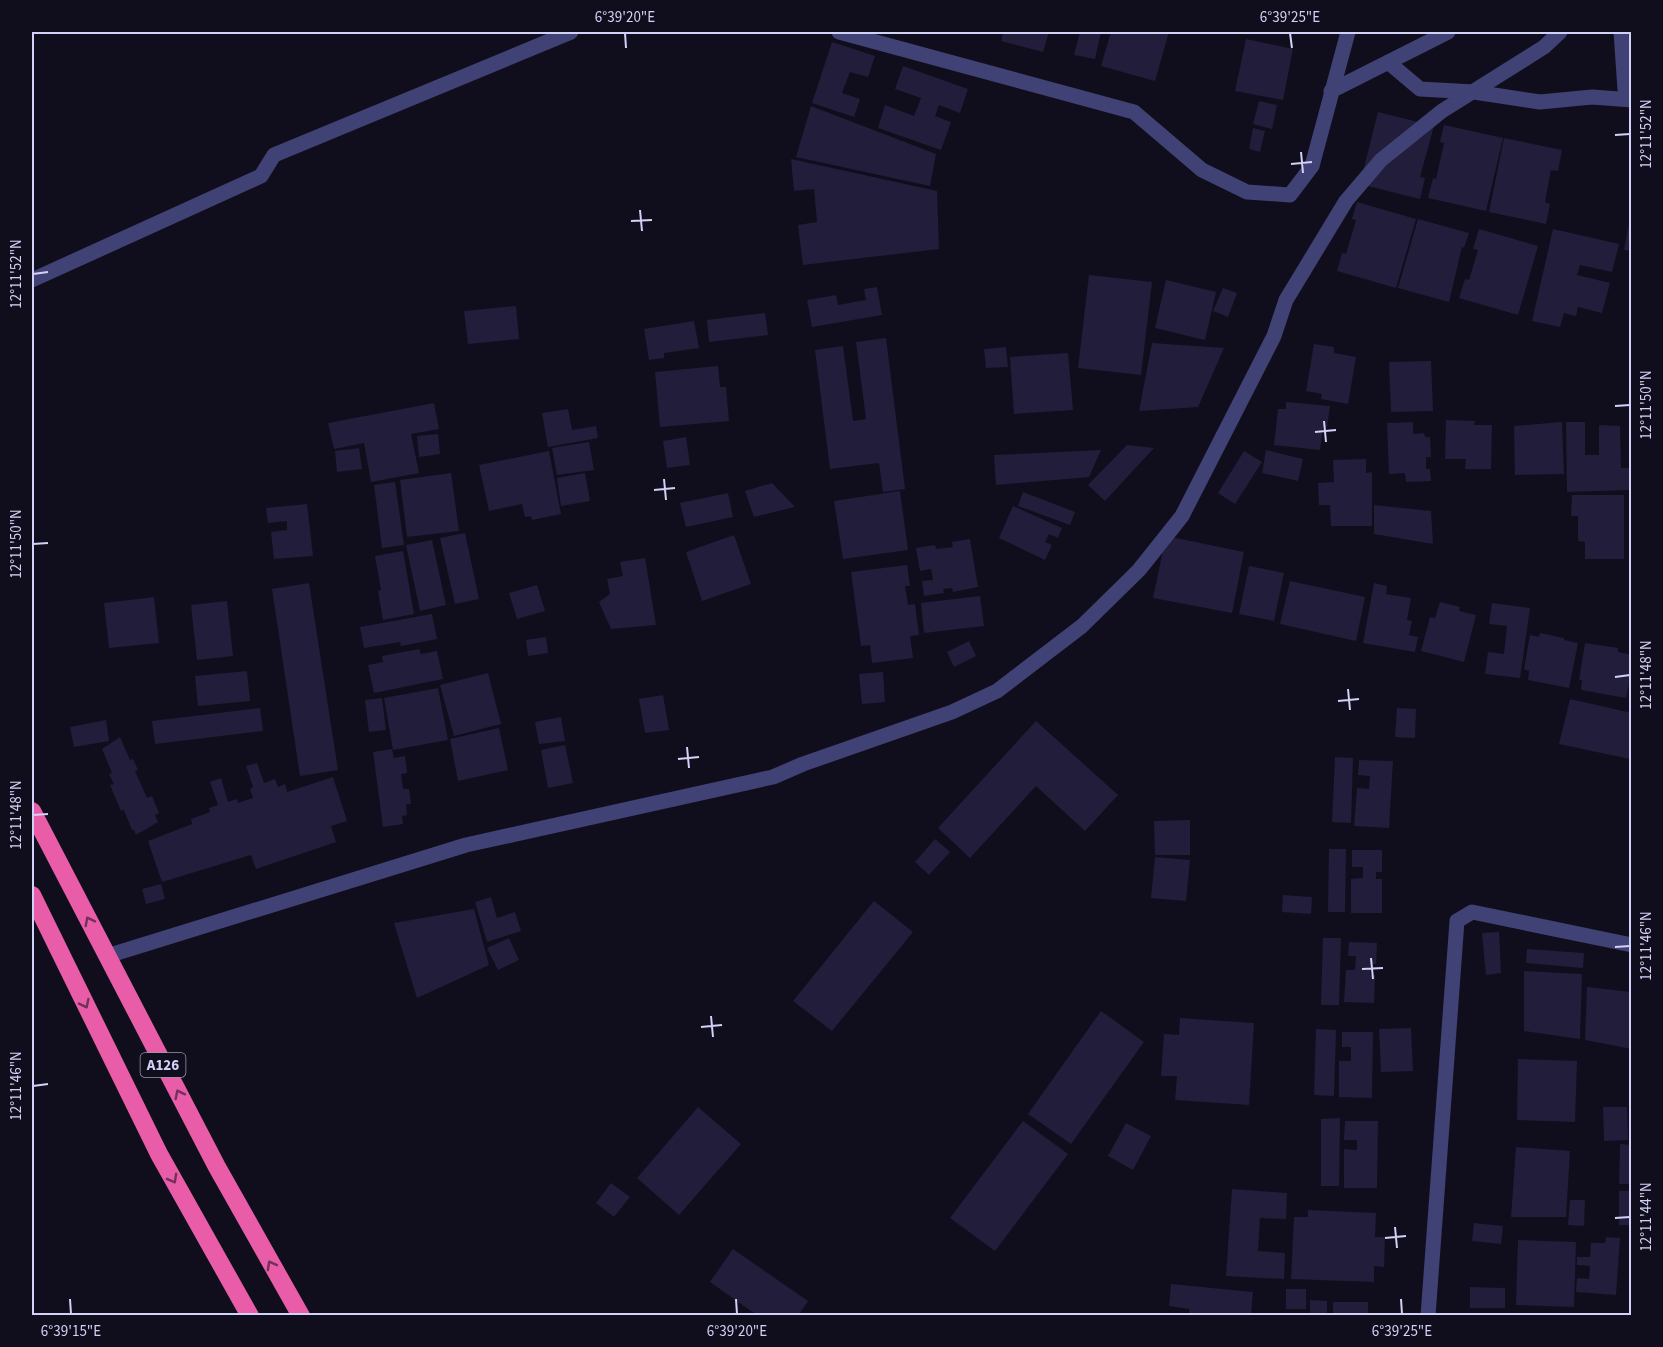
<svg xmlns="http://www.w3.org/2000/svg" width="1663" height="1347" font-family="'Source Sans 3',sans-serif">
<rect width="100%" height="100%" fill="#100e1c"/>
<path fill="#211d3b" d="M1003 32H1049L1043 52 1001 41Z
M1080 32H1101L1095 59 1074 55Z
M1111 32H1169L1155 81 1101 66Z
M1246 39 1293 49 1283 100 1235 91Z
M832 42 875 56 868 77 850 72 842 93 860 99 854 117 812 103Z
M903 66 968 89 960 113 939 105 935 116 951 122 941 150 878 128 885 105 914 116 921 98 895 89Z
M1259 101 1277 105 1272 129 1253 124Z
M811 106 936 154 930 186 796 157Z
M1378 112 1434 126 1420 177 1425 178 1420 199 1360 184Z
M1444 125 1503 138 1486 211 1428 198 1433 178 1436 179 1444 143 1440 142Z
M1253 128 1265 131 1260 152 1249 149Z
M1504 138 1562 150 1558 171 1551 170 1545 202 1550 204 1546 224 1489 212Z
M791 159 937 191 939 249 803 265 798 225 817 222 814 189 794 191Z
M1357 202 1416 219 1396 288 1337 271 1342 253 1346 254 1356 220 1352 219Z
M1630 218H1632V251L1624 250Z
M1418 219 1469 233 1464 248 1462 247 1449 302 1398 288Z
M1479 229 1538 246 1518 315 1459 298 1465 279 1469 280 1478 250 1473 249Z
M1553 229 1619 244 1612 272 1580 265 1577 275 1610 283 1602 313 1578 307 1576 316 1564 313 1560 327 1532 321Z
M1089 275 1152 282 1141 375 1078 368Z
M1166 280 1216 292 1205 340 1155 328Z
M877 287 882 315 812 327 807 300 836 295 838 305 866 300 864 289Z
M1223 288 1237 293 1228 317 1213 311Z
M516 306 519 339 468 344 464 311Z
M765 313 768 335 709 342 707 320Z
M694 321 699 348 664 353V358L649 360 644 329Z
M886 338 905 489 883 492 879 463 830 469 815 350 843 346 853 421 866 419 856 342Z
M1152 343 1224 348 1198 407 1139 411Z
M1314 344 1334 347V353L1356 357 1348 404 1321 399 1322 394 1306 391Z
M1006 347 1008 367 986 368 984 349Z
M1068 353 1073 410 1014 414 1010 357Z
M1431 361 1433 411 1391 412 1389 362Z
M718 366 720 387H726L729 421 660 427 655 372Z
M1286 402 1330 406 1327 427H1323L1320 450 1274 445 1278 409H1286Z
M434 403 439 429 411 434 419 473 371 482 364 443 334 449 328 423Z
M568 409 572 430 596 426 598 438 548 447 542 413Z
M1446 420 1475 421 1474 425H1492L1491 469H1465L1466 459H1445Z
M1413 422V434L1424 433 1425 437H1430L1431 457H1426V469H1430L1431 481 1406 482 1405 473 1389 474 1387 423Z
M1562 422 1564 474 1515 475 1514 426Z
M1566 422H1585V455H1599V425L1620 426 1621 468H1629L1630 490 1567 492Z
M438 434 440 454 419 457 417 436Z
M686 437 690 465 667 468 663 441Z
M589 442 594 470 557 475 552 448Z
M1127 445 1154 448 1105 501 1088 485Z
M359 448 362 469 337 472 335 451Z
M1101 450 1089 477 996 485 994 455Z
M1266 450 1303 459 1298 481 1262 473Z
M549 451 561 514 532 520 531 516 525 517 522 504 489 511 479 465Z
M1244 451 1262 462 1235 504 1218 493Z
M1366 459V473L1372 472V526H1331L1330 505H1319L1318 483 1334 482 1333 460Z
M451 473 459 531 407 537 400 480Z
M585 473 590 501 561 506 557 478Z
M395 482 404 545 382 548 374 485Z
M772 483 795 507 754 517 745 491Z
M900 491 908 550 843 559 834 501Z
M1023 492 1075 512 1070 525 1018 506Z
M728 493 733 517 686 527 680 503Z
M1572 495H1624V559H1585V542L1578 541V516H1571Z
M307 504 313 556 274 559 271 532 287 530V521L268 523 266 508Z
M1374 505 1431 511 1433 544 1374 534Z
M1013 506 1062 528 1058 538 1049 534 1045 542 1052 545 1045 560 999 538Z
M465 533 479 599 455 604 440 538Z
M734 535 751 584 702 601 686 552Z
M1166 536 1244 552 1232 613 1153 598Z
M970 539 978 587 953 592 952 588 943 589 944 593 924 596 922 581 933 580 931 569 920 571 916 548 935 545 936 549 953 547 952 542Z
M432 540 446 605 420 611 406 545Z
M403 551 414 614 383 620 378 591 381 590 375 556Z
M645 558 656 625 611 629 599 602 610 594 607 579 623 576 620 562Z
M907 565 910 586H905L908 605 915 604 919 635 910 636 913 658 872 663 870 645 861 646 851 572Z
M1249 566 1284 573 1274 621 1239 614Z
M1290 581 1365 597 1356 641 1280 624Z
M309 583 338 770 300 776 272 589Z
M1374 583 1387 586 1386 594 1411 598 1407 620 1412 621 1409 635 1418 637 1415 652 1363 643Z
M537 585 545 611 517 619 509 593Z
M980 596 984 626 924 633 921 603Z
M154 597 159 643 109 648 104 603Z
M227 601 233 656 197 660 191 605Z
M1440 602 1460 607 1459 611 1476 615 1464 662 1421 651 1430 617 1435 618Z
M1492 603 1530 608 1520 678 1485 674 1488 652 1504 654 1507 626 1489 624Z
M432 614 437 639 401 646 400 642 364 648 360 627Z
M1540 633 1564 638V640L1578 643 1569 688 1528 680 1529 671 1524 669 1530 635 1539 637Z
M546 637 548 653 528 656 526 640Z
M969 641 976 656 954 667 947 652Z
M1585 643 1618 648V652L1632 655V669L1626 698 1581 690 1582 680H1579Z
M419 649 421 654 437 651 443 679 374 693 368 665 383 662 382 656Z
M247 671 250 701 198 706 195 676Z
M883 672 885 702 862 704 859 674Z
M488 673 501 724 454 736 440 685Z
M438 688 448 740 393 750 384 698Z
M663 695 669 730 645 733 639 699Z
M382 698 386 730 369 732 365 700Z
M1570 699 1632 713 1630 759 1559 744Z
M260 708 263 731 155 744 152 721Z
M1397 708 1416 709 1415 738 1395 737Z
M561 717 565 741 539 744 535 722Z
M106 720 109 741 74 747 70 727Z
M1036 721 1118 795 1085 831 1036 786 970 858 938 828Z
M499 728 508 770 458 781 450 739Z
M120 737 130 760 133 759 138 770 135 771 147 798 152 796 159 813 155 815 158 822 136 835 134 830H132L124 810 121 811 110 785 114 784 109 774 112 773 102 749Z
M565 745 573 783 548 788 541 750Z
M392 749 394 758 405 756 407 773 401 774 403 789H409L411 804H406L407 815 402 816 403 824 383 827 373 752Z
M1335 757 1353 758 1351 823 1332 822Z
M1359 760 1393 761 1389 828 1354 826 1357 788 1369 789 1370 776 1358 775Z
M257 763 264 783 275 779 278 787 285 784 287 792 333 777 347 821 331 826 336 842 256 869 251 855 162 882 148 841 192 824 191 819 210 812 209 808 218 805 210 782 221 778 228 802 237 799 238 803 253 798 250 789 253 787 246 766Z
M1190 820V855H1155L1154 821Z
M935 839 950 852 929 875 915 862Z
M1329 849H1346L1345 912H1328Z
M1352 850H1382V872H1376V879H1382V913H1351V879L1363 878V867H1352Z
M1155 857 1190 860 1186 901 1151 898Z
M161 884 165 899 146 904 142 889Z
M1283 895 1312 897 1311 914 1282 912Z
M491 897 497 918 515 912 521 931 487 942 475 902Z
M874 901 913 932 832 1031 793 1001Z
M474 909 489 965 417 998 394 923Z
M1499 932 1501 973 1486 975 1482 933Z
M509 938 519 960 498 970 487 948Z
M1323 938H1341L1339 1005H1321Z
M1349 942 1377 943 1376 964H1371L1370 975H1375L1374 1003 1344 1002 1346 970H1355L1356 956H1348Z
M1527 949 1584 953 1583 968 1526 963Z
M1524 971 1582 974 1580 1039 1524 1031Z
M1587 987 1632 992V1049L1585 1040Z
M1101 1011 1144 1042 1071 1144 1028 1114Z
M1180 1018 1254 1023 1249 1105 1175 1100 1177 1076H1161L1164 1034 1179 1035Z
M1411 1028 1413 1071 1381 1072 1379 1029Z
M1316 1029 1336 1030 1334 1096 1314 1095Z
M1342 1032H1373L1372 1098 1339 1097V1061H1351V1047H1342Z
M1518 1059 1577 1061 1575 1122 1517 1120Z
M698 1107 741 1144 679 1215 637 1178Z
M1603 1107H1627L1628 1140 1604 1141Z
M1340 1118 1339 1186H1321V1119Z
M1023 1121 1068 1154 995 1251 950 1218Z
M1345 1121H1378L1377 1188H1344V1149L1357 1150V1140H1344Z
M1126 1123 1151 1136 1133 1170 1108 1156Z
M1620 1144 1632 1145V1184H1619Z
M1516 1147 1570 1151 1566 1217H1511Z
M611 1183 630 1197 614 1217 596 1203Z
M1232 1189 1287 1193 1286 1219 1260 1218 1258 1251 1285 1253 1284 1279 1226 1276Z
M1619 1191H1632V1225H1619Z
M1570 1200H1585L1584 1226 1568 1225Z
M1308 1210 1376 1213 1375 1237H1385L1384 1267 1374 1266V1282L1291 1279 1294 1217H1308Z
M1474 1223 1503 1226 1501 1244 1472 1241Z
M1606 1237 1620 1238 1616 1295 1576 1292 1577 1278 1589 1279 1590 1266 1577 1265V1257H1590L1591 1243H1605Z
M1518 1240 1576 1242 1574 1307 1516 1305Z
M733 1249 808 1301 798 1316H758L710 1282Z
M1171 1284 1253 1292 1251 1316H1189V1309L1169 1306Z
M1470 1287 1505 1288V1308H1470Z
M1286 1289H1306V1309H1286Z
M1310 1300 1327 1301V1316H1310Z
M1333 1302H1368V1316H1333Z"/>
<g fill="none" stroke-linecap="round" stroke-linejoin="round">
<path stroke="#404175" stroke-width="15" d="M839 32 1134 112 1202 170 1247 192 1290 195 1312 166 1348 32
M1621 32 1625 90 1632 95
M1388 62 1420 89 1474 92 1540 102 1592 97 1632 100
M1331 91 1448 32
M32 280 261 176 274 155 571 32
M107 956 466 845 773 777 803 764 952 712 997 691 1082 626 1139 570 1182 516 1274 336 1286 300 1346 201 1381 160 1442 111 1544 47 1560 32
M1428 1316 1457 921 1472 912 1632 945"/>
<path stroke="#e85ca8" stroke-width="18" d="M32 811 217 1167 301 1316
M32 895 159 1154 250 1316"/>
</g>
<defs><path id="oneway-chevron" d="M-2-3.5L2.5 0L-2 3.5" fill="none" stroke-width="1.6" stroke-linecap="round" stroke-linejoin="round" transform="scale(1.5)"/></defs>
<g stroke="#71315b">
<use href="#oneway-chevron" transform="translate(89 921) rotate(-117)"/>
<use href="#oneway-chevron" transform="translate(85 1004) rotate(64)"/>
<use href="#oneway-chevron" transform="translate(179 1094) rotate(-117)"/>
<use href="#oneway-chevron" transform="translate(173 1179) rotate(61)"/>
<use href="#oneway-chevron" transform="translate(271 1265) rotate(-119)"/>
</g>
<path fill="none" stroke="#d2d1f8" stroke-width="2" d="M625 33 626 48M1290 33 1292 48M1615 135 1630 134M1301 152 1303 173M1291 164 1312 162M640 210 642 231M631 221 652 220M33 274 48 272M1615 406 1630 405M1324 421 1326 442M1315 432 1336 430M664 479 666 500M654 490 675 488M33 544 48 543M1615 677 1630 675M1348 689 1350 710M1338 701 1359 699M687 747 689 768M678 759 699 757M33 815 48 814M1615 947 1630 946M1371 958 1373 979M1362 969 1383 968M711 1016 713 1037M701 1027 722 1025M33 1086 48 1084M1615 1218 1630 1217M1395 1227 1397 1248M1385 1238 1406 1236M70 1299 71 1314M736 1299 737 1314M1401 1299 1402 1314"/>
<g text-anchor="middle" stroke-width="5" stroke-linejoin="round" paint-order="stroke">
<rect fill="#100e1c" stroke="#9896b6" stroke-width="1.5" x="140.5" y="1053" width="45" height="24" rx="4.5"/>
<g font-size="15" font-weight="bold" fill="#d2d1f8">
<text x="163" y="1070">A126</text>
</g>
</g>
<rect width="1663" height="1347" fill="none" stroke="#100e1c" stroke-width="66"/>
<rect x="33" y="33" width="1597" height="1281" fill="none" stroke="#d2d1f8" stroke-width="2"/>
<g font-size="15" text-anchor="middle" fill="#d2d1f8">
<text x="625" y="22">6°39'20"E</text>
<text x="1290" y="22">6°39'25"E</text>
<text transform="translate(1646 134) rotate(-90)" y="5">12°11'52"N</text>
<text transform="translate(16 274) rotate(-90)" y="5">12°11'52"N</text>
<text transform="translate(1646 405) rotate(-90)" y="5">12°11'50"N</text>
<text transform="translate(16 544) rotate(-90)" y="5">12°11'50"N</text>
<text transform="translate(1646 675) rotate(-90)" y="5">12°11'48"N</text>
<text transform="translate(16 815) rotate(-90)" y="5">12°11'48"N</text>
<text transform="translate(1646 946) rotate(-90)" y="5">12°11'46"N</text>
<text transform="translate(16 1086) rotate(-90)" y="5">12°11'46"N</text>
<text transform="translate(1646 1217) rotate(-90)" y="5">12°11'44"N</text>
<text x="71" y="1336">6°39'15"E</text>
<text x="737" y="1336">6°39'20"E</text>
<text x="1402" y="1336">6°39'25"E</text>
</g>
</svg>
